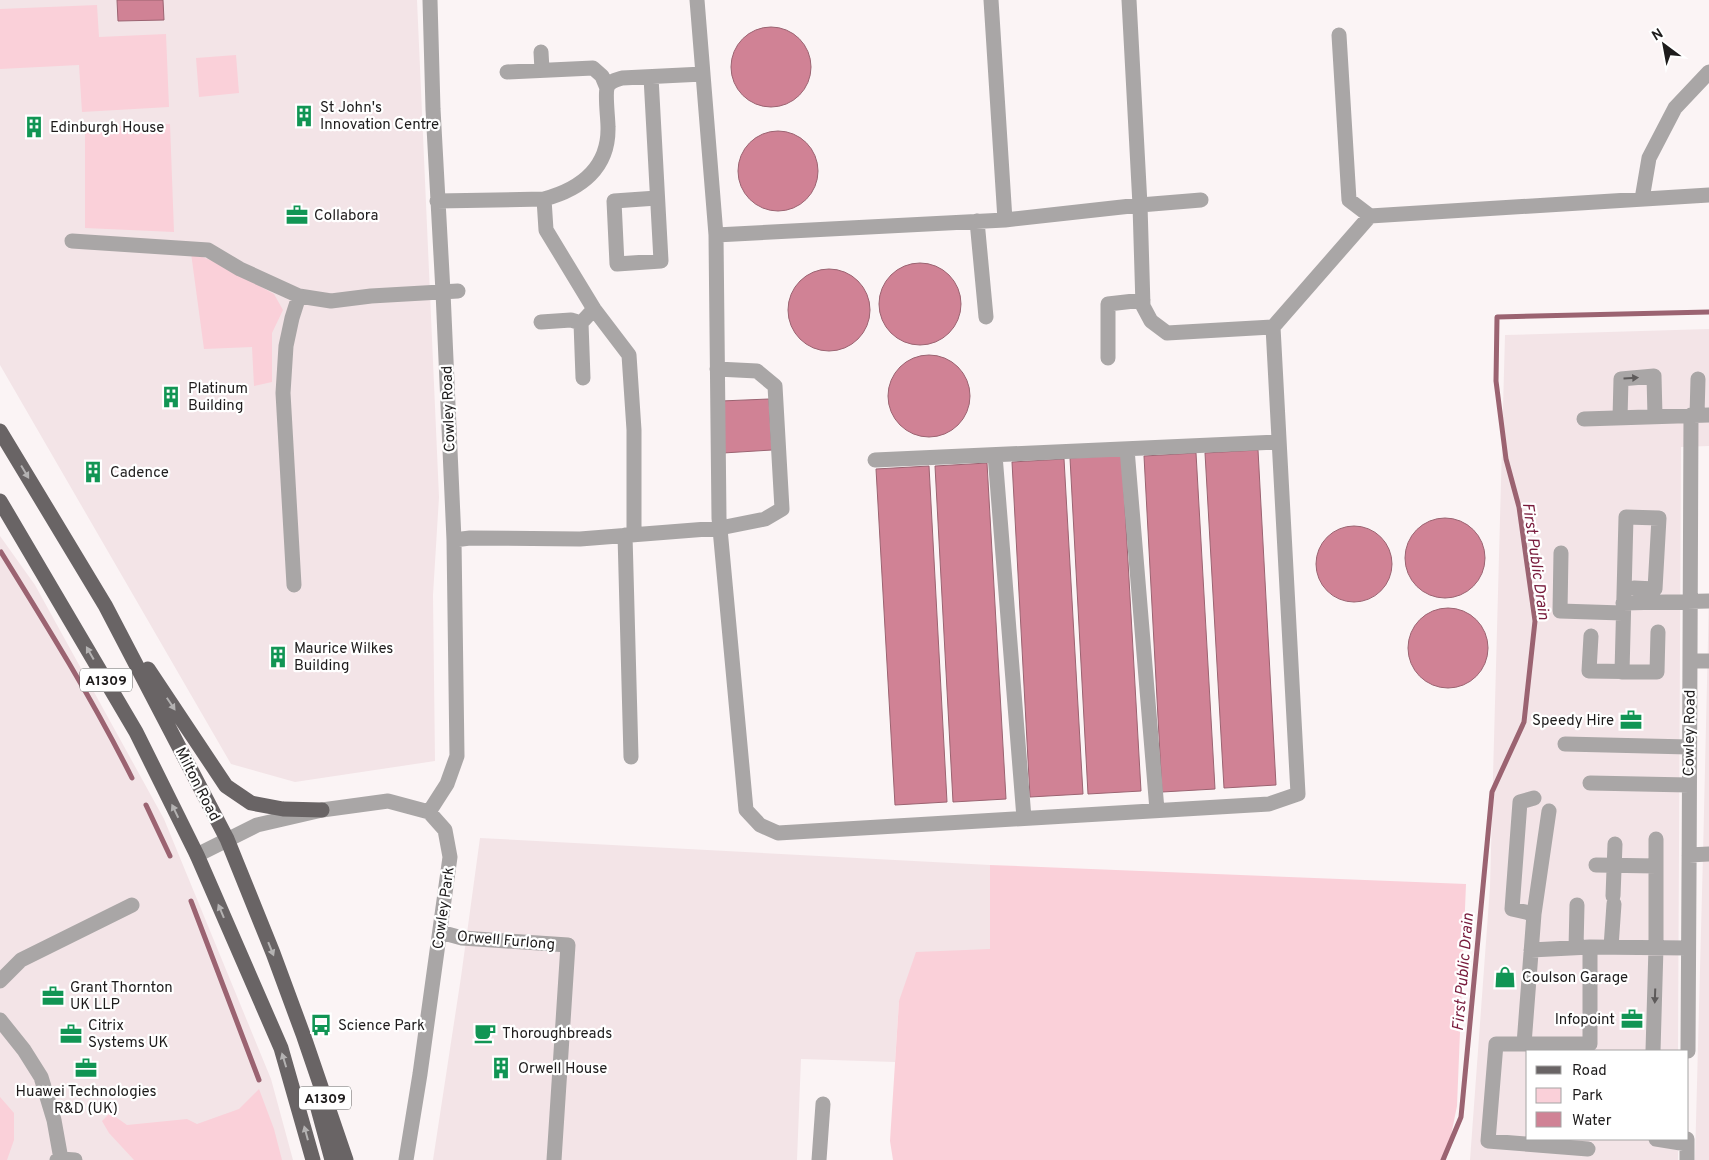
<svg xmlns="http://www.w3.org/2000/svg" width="1709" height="1160" font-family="Overpass,sans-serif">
<rect width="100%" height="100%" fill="#fbf4f5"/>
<path fill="#f3e4e7" d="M0 0H417L439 497 433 595 435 761 295 782 231 764 0 365Z
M1709 329V446L1681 447 1678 1051H1528V1139H1678V1160H1470L1490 887 1505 335Z
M0 536 35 585 164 819 271 1079 293 1160H0Z
M1709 596V1160H1695L1703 855Z
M480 838 990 865V950L899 1001 895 1062 801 1059 797 1160H433L461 977Z"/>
<path fill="#fad0d9" d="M97 5 99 37 166 34 169 107 82 112 79 65 0 69V9Z
M236 55 239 93 199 97 196 58Z
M170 124 174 232 85 228V127Z
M191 253 216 262 274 294 283 310 272 333V382L254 386 252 347 204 349Z
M990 865 1466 884 1457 1106 1446 1160H893L890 1141 899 1001 916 952 990 949Z
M259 1089 274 1129 282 1160H134L109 1133 102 1121 110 1113 127 1125 187 1119 197 1124 239 1109Z
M0 1097 14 1113V1140L7 1160H0Z"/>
<path fill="#d08295" stroke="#9b6371" d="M117 0H163L164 20 118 21Z
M731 67a40 40 0 1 1 80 0a40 40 0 1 1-80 0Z
M738 171a40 40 0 1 1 80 0a40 40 0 1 1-80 0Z
M879 304a41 41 0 1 1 82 0a41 41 0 1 1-82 0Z
M788 310a41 41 0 1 1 82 0a41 41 0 1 1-82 0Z
M888 396a41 41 0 1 1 82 0a41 41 0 1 1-82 0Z
M769 399 772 450 723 453 721 401Z
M1258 450 1276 785 1224 788 1205 453Z
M1196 453 1215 789 1162 792 1144 456Z
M1122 455 1141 791 1088 794 1070 458Z
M1064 459 1083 794 1030 797 1012 462Z
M987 463 1006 799 953 802 935 466Z
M929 466 947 802 895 805 876 469Z
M1405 558a40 40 0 1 1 80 0a40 40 0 1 1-80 0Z
M1316 564a38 38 0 1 1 76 0a38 38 0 1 1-76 0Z
M1408 648a40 40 0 1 1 80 0a40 40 0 1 1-80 0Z"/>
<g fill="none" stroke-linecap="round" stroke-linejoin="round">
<path stroke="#9b6371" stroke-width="5" d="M1 552C47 626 93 700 132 778
M146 805 170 856
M191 901 259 1080
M1443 1160 1461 1117 1492 792 1524 722 1535 621 1519 507 1506 459 1496 381 1497 317 1709 312"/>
<path stroke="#a9a6a6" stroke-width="15" d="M697 0 716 235 1005 220 1140 205 1201 200
M991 0 1005 220
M1129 0 1140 205 1143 306 1151 321 1167 333 1273 327
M1339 35 1349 200 1370 216 1709 195
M541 52 542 70
M507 72 593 68 602 76 607 88
M651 77 661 261 617 264 614 201 657 198
M544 199 546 230 594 309 629 355 634 430V535
M1642 199 1649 158 1675 108 1709 72
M437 201 544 199C581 189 609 168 608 127 608 118 605 96 607 88 609 81 616 80 622 78L703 74
M977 221 986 317
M716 235 719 518 746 810 760 825 778 833 1269 804 1298 794 1273 327 1370 216
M72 241 208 250 240 269 299 296 331 301 371 296 458 291
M541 322 571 320 581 323
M1108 358V304L1143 300
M583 378 581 323 594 309
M1697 415 1698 379
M1620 418 1621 379 1654 376 1655 416
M1584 419 1709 415
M1127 449 1157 810
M995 455 1024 818
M875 460 1279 442
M625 535 631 757
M454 540 470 538 580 539 720 528 765 519 782 509 775 386 757 371 717 369
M1561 553 1560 611 1622 613
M294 585 283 393 286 346 292 318 299 296
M1623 603 1709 601
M1591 636 1589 671 1657 672 1658 632
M1690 661H1709
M1622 672 1626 517 1659 518 1655 589 1634 588
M1565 744 1689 747
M1590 783 1689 785
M429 812 447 784 457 756 454 540 443 292 433 109 430 0
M197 855 257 825 322 810 388 801 429 812 445 830 450 857 420 1074 406 1160
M1689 855 1709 854
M1596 865 1656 866
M1613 896 1615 844
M1534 914 1512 909 1520 802 1534 798
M440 932 462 938 568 945 554 1160
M1611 947 1614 904
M1576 948 1577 905
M1531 950 1590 947 1688 948
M0 981 21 960 132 905
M0 1020 24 1050 41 1077 54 1120 61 1159
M1524 1044 1534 914 1549 811
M1653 1051 1656 947V839
M1688 1051C1689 839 1691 627 1691 415
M1656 1139 1687 1144
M1588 1149 1488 1141 1496 1044H1590V947
M57 1160 61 1159 75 1160
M819 1160 823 1104
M1687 1160V1139"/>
<path stroke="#696465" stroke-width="15" d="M0 431 105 605 227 839 273 953 304 1037 346 1160
M0 501 136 732 197 855 281 1048 313 1160
M148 669 226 786 251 803 283 809 322 810
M317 1105 332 1160"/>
</g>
<defs><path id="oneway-solid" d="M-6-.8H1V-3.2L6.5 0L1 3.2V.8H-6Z" transform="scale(1.25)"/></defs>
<g fill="#5d5a5a">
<use href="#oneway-solid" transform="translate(1631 378) rotate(-4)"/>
<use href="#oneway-solid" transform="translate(1655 996) rotate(92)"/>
</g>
<g fill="#b4b2b2">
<use href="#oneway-solid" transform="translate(25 472) rotate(59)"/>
<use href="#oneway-solid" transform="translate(90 653) rotate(-120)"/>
<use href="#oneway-solid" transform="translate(171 704) rotate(56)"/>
<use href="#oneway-solid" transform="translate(175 811) rotate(-116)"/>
<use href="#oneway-solid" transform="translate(221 911) rotate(-113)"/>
<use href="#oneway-solid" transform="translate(271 949) rotate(68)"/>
<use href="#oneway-solid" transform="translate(284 1060) rotate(-107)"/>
<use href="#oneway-solid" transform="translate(306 1133) rotate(-105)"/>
</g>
<defs>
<g id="building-bare" transform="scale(1.725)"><path d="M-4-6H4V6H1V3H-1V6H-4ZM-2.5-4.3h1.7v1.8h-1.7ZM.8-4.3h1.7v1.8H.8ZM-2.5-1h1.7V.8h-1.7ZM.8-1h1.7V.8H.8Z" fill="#119554" stroke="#fff" stroke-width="2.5" paint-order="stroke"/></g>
<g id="office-bare" transform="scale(1.725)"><path d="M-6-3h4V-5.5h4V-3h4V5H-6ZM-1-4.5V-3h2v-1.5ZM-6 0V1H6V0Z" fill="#119554" stroke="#fff" stroke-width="2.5" paint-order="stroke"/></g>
<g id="shop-bare" transform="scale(1.725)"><path d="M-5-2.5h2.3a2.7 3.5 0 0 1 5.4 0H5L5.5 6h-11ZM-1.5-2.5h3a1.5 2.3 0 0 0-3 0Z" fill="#119554" stroke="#fff" stroke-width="2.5" paint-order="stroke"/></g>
<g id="bus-bare" transform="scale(1.725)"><path d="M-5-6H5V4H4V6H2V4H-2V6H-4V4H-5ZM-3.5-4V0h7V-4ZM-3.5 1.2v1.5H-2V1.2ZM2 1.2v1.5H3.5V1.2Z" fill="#119554" stroke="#fff" stroke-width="2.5" paint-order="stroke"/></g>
<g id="cafe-bare" transform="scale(1.725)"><path d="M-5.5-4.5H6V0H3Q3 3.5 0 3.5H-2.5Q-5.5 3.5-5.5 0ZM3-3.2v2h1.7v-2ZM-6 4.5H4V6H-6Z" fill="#119554" stroke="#fff" stroke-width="2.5" paint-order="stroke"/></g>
</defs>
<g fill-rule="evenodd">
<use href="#building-bare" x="304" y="116"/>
<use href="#building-bare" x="34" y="127"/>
<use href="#office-bare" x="297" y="215"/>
<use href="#building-bare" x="171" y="397"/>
<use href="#building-bare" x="93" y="472"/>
<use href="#building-bare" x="278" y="657"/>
<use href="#office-bare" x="1631" y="720"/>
<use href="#shop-bare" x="1505" y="977"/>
<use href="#office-bare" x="53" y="996"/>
<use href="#office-bare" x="1632" y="1019"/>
<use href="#bus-bare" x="321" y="1025"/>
<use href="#cafe-bare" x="485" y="1033"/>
<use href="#office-bare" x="71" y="1034"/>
<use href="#office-bare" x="86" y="1068"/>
<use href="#building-bare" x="501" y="1068"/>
</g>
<g text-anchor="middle" stroke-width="4.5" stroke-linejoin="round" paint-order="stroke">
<g fill="#fff" stroke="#626060" stroke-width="1">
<rect x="80" y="668.5" width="52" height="23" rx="4"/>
<rect x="299" y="1086.5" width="52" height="23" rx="4"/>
</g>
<g font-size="14" font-weight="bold" fill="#1e1c1c">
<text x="106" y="685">A1309</text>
<text x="325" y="1103">A1309</text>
</g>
<g font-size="15" fill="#1e1c1c" stroke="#fff" text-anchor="start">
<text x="320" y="112">St John's<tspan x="320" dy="17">Innovation Centre</tspan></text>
<text x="50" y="132">Edinburgh House</text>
<text x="314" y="220">Collabora</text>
<text x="188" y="393">Platinum<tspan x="188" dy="17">Building</tspan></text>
<text x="110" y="477">Cadence</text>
<text x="294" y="653">Maurice Wilkes<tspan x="294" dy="17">Building</tspan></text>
<text x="1614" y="725" text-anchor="end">Speedy Hire</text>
<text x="1522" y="982">Coulson Garage</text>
<text x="70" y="992">Grant Thornton<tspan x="70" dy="17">UK LLP</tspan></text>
<text x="1615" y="1024" text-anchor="end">Infopoint</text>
<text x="88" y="1030">Citrix<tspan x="88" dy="17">Systems UK</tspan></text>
<text x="338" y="1030">Science Park</text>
<text x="502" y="1038">Thoroughbreads</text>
<text x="518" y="1073">Orwell House</text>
<text x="86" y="1096" text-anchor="middle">Huawei Technologies<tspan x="86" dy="17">R&amp;D (UK)</tspan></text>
</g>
<g font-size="15" fill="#1e1c1c" stroke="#fff">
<text transform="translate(448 409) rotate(-92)" y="5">Cowley Road</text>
<text transform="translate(1689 733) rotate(-89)" y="5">Cowley Road</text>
<text transform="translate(198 784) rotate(63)" y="5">Milton Road</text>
<text transform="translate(443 908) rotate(-82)" y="5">Cowley Park</text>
<text transform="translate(506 940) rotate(5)" y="5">Orwell Furlong</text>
</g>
<g font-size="16" font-style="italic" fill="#781b3c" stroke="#fff">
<text transform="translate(1537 561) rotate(82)" y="6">First Public Drain</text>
<text transform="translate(1462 972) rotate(-85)" y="6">First Public Drain</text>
</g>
</g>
<rect x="1526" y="1050" width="162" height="90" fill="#ffffff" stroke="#a5a4a4"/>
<rect x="1536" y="1066" width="25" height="8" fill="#696465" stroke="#a5a4a4"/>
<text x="1572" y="1075" font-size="15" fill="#1e1c1c">Road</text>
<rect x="1536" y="1088" width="25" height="15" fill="#fad0d9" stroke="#a5a4a4"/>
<text x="1572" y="1100" font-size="15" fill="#1e1c1c">Park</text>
<rect x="1536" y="1112" width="25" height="15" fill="#d08295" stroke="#a5a4a4"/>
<text x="1572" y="1125" font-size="15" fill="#1e1c1c">Water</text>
<g transform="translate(1664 45) rotate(328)" stroke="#ffffff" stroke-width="4" paint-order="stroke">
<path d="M0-4L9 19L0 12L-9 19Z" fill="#1e1c1c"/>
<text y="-8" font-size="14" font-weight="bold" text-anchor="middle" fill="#1e1c1c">N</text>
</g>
</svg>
